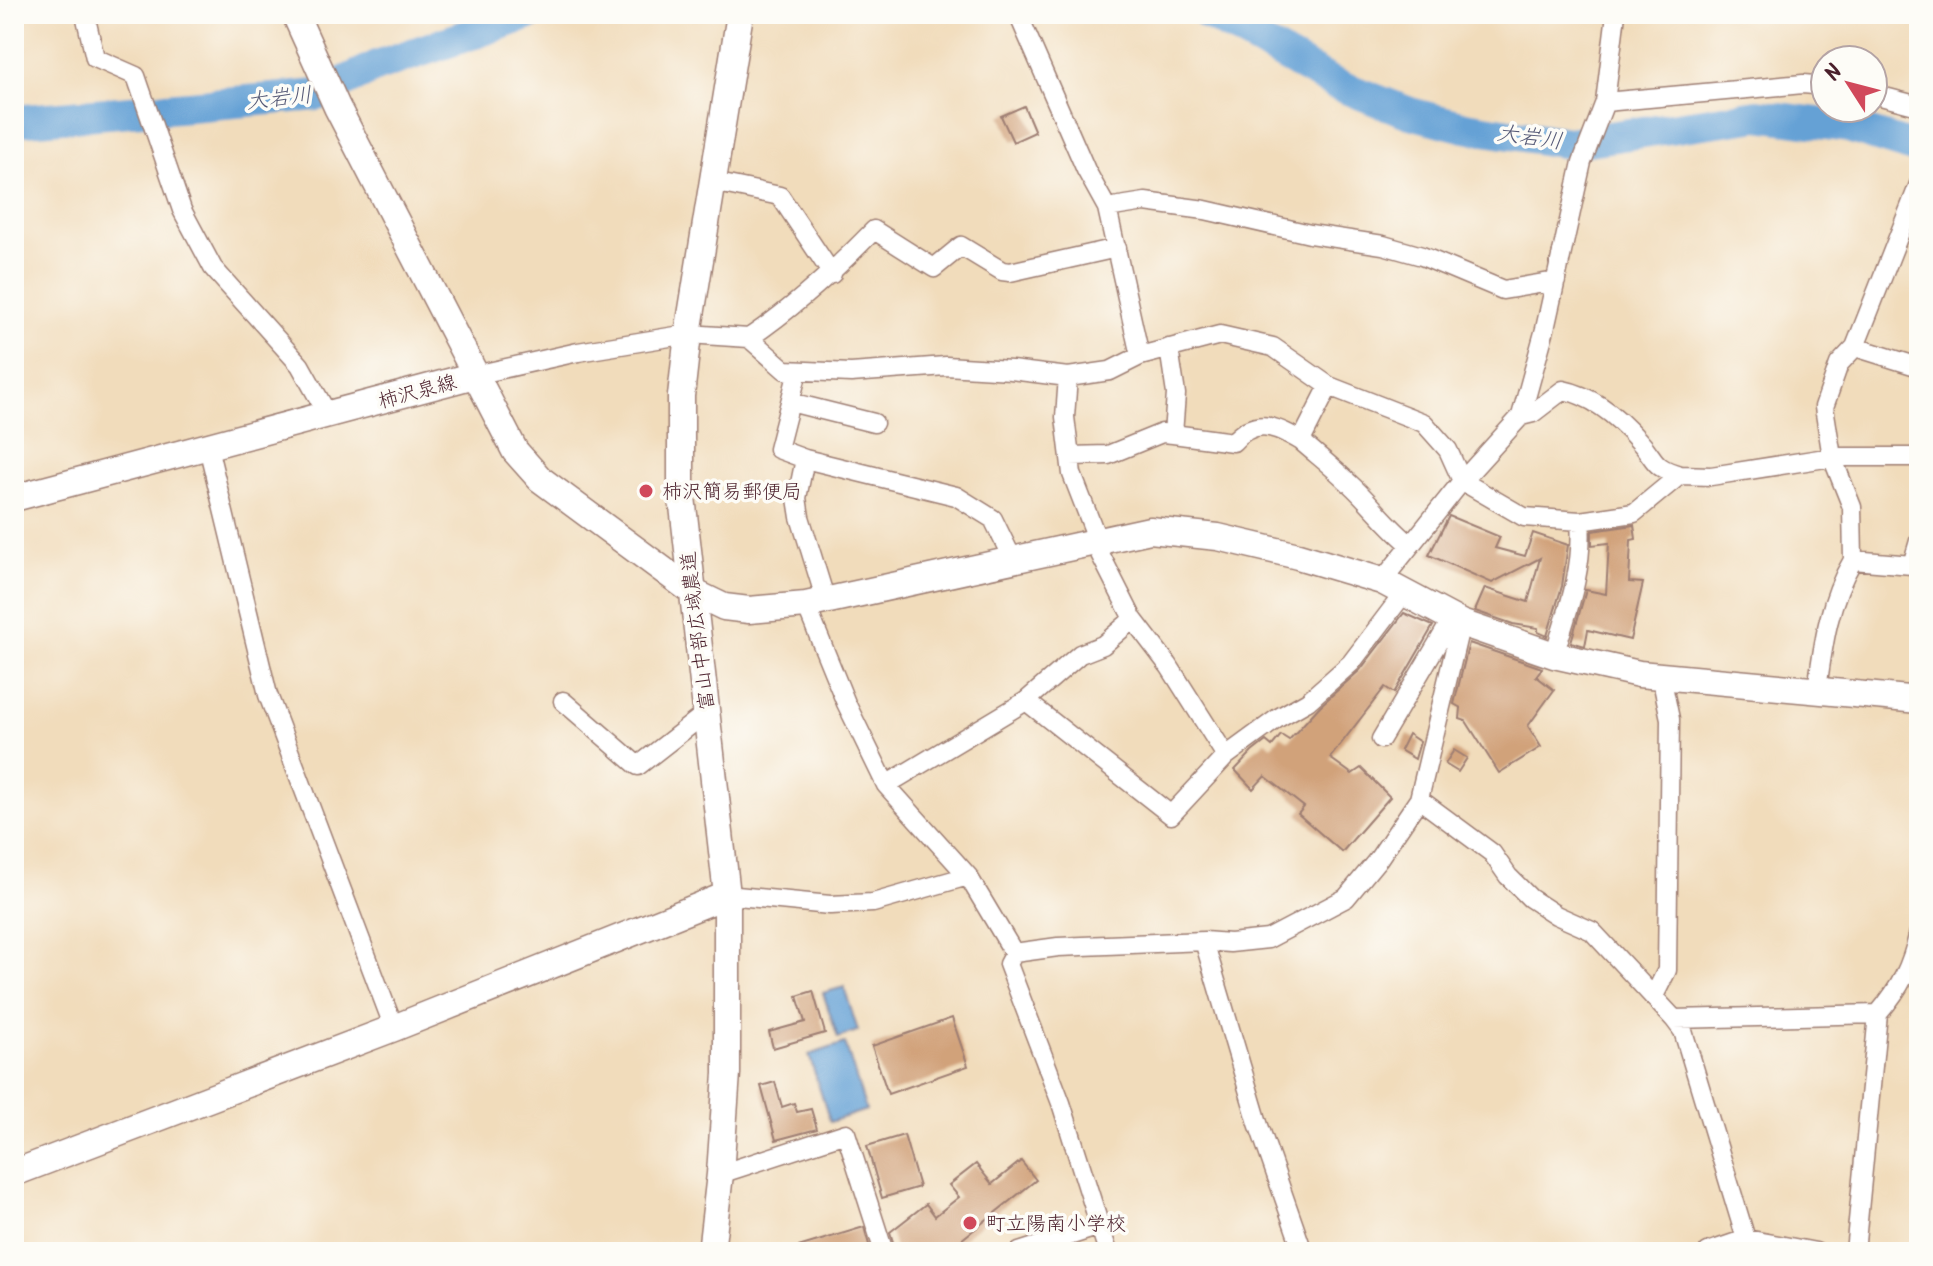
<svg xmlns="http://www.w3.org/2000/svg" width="1933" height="1266" font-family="Kalam,'Klee One',sans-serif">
<rect width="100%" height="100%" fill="#fdfcf7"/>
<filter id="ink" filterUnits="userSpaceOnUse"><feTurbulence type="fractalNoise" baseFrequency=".0125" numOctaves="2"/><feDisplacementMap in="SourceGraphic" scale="16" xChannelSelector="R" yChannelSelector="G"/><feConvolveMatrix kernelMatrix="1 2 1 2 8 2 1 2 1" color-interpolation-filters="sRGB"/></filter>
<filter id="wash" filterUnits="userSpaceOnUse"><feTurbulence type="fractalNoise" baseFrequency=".006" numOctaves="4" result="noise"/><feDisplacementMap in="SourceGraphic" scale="32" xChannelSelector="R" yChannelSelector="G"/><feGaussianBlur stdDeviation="1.8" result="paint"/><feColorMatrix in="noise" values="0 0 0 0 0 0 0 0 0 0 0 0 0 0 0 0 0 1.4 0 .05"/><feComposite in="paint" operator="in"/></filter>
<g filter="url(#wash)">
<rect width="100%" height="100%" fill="#f1dcbb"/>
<path fill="#65a1d5" stroke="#586080" stroke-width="2" d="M844 987 858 1031 838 1038 823 993Z
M845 1043 866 1110 830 1122 809 1055Z"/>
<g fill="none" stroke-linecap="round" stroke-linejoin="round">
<path stroke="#65a1d5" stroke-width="32" d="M1208 14 1335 84 1410 113 1465 127 1568 143 1758 115 1848 127 1919 149
M14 121 318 95 377 66 530 14"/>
</g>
<g id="blocks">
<path fill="#d1a27a" d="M1024 106 1035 132 1013 142 1001 116Z
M1449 516 1500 537 1495 548 1525 556 1533 533 1568 545 1562 586 1547 636 1538 632V628L1513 624 1475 611 1485 588 1528 602 1540 558 1492 583 1429 555Z
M1634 525 1636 539 1631 540 1629 582 1643 583 1630 640 1588 630 1585 646 1571 642 1586 590 1606 594 1609 543 1592 545V531Z
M1404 613 1433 626 1394 693 1385 687 1330 758 1352 774 1361 768 1390 797 1342 852 1298 814 1304 807 1265 776 1253 789 1235 770 1252 752 1266 741 1272 746 1281 735 1289 740 1320 706 1360 670Z
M1469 643 1542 668 1536 676 1554 690 1528 726 1541 747 1499 773 1466 721 1460 719 1461 708 1454 704Z
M1408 734 1420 742 1415 759 1400 750Z
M1454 750 1467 758 1458 772 1445 764Z
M813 991 825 1033 773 1048 769 1032 805 1022 797 996Z
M952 1018 968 1066 888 1094 872 1046Z
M775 1082 782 1107 794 1103 797 1112 811 1109 817 1129 776 1140 761 1086Z
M904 1135 919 1187 882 1198 867 1146Z
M1021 1161 1036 1180 946 1252H896L890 1232 926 1204 935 1216 959 1197 949 1185 976 1164 992 1184Z
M864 1227 871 1252H795V1248Z"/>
</g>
</g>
<g filter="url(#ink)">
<use href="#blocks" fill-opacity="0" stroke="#9e7e73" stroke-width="2"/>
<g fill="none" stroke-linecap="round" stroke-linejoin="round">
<g stroke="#9e7e73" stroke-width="21">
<path id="street" d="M85 14 95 58 136 76 182 210 213 268 300 365 328 415
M1018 14 1086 170 1107 208 1140 356
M1873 94 1919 106
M1605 102 1803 84 1825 86
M713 182 780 196 832 274
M1107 208 1145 202 1205 210 1310 234 1383 245 1422 256 1503 290 1556 281
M749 338C795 307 835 270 874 230L934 268 961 246 1002 271 1010 272 1117 248
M1855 347 1919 367
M798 371 778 449 805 459 797 498 800 517 826 601
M475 375 578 352 688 334 749 338 785 370 851 373 946 366 1011 370 1068 377 1110 371 1140 356 1220 335 1273 347 1329 386 1424 423 1448 450 1462 481 1524 517 1580 521 1634 513 1680 475 1711 476 1832 457H1919
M1068 377 1065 417 1072 474 1098 541
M790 402 874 423
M1521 416 1533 413 1563 390C1593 396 1619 418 1639 441 1657 460 1651 467 1680 475
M1173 434 1233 442C1255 417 1276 426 1301 441L1329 386
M1301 441C1317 455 1334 468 1349 483 1371 503 1388 527 1411 545
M208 447 268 695 394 1028
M1070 456 1108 455 1162 433 1173 434 1176 394 1169 348
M805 459 956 496 993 519 1013 560
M1094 542 1133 619
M1853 560 1852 507 1832 457 1824 407 1839 364 1855 347 1919 184
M1912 565 1919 541
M1382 581 1462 481 1521 416 1545 329 1582 162 1605 102 1616 14
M806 605 846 703 886 785 968 876 1014 953 1058 947 1204 941 1230 943 1268 939 1346 898 1379 858 1419 799 1461 623
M1554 655C1568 610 1584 568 1580 521
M1817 690C1823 644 1829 600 1853 560L1912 565 1919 570
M563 701 638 766 706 713
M1381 739 1452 619
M1226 756 1169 666 1133 619 1103 645 1080 654 1026 701 1171 815 1226 756 1278 718 1308 701 1351 663 1404 593
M886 785 1026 701
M1419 799 1492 853 1508 876 1530 898 1556 915 1592 931 1674 1019 1683 1031 1746 1239
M727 895 830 905 873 903 968 876
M1204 941 1258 1123 1303 1252
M1014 953 1008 964 1061 1103 1108 1252
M1654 996 1667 970 1670 719 1661 676
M1878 1014C1901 987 1911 967 1919 932
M1674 1019 1878 1014 1855 1252
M720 1174 846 1133 884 1252
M1019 1252 1100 1226
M1708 1252 1746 1239 1816 1252"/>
</g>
<g stroke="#9e7e73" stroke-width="29">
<path id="secondary" d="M295 14 337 107 515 451 540 479 693 592 724 607 749 610 806 605 1150 530 1218 537 1298 556 1382 581 1461 623 1554 655 1639 674 1919 700
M14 498 475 375
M14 1173 394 1028 727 895
M711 1252 720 1174 727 1073V895L681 488V396L688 334 740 14"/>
</g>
<use href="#street" stroke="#fff" stroke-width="18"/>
<use href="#secondary" stroke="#fff" stroke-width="26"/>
</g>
</g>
<g fill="#d1495b" stroke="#fdfcf7" stroke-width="3">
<circle cx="646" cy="491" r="8"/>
<circle cx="970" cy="1223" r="8"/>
</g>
<g text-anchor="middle" stroke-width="7" stroke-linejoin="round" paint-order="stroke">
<g font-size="20" fill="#4a1f2b" stroke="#fdfcf7">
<text transform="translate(417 391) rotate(-15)" y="7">柿沢泉線</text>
<text transform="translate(697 631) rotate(-97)" y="7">富山中部広域農道</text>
</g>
<g font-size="20" fill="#4a1f2b" stroke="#fdfcf7" text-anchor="start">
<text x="662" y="498">柿沢簡易郵便局</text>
<text x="986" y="1230">町立陽南小学校</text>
</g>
<g font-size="22" font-style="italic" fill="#565a77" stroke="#fdfcf7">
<text transform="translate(279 97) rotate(-6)" y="8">大岩川</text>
<text transform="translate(1530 136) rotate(8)" y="8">大岩川</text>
</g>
</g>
<rect width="1933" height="1266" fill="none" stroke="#fdfcf7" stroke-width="48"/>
<g transform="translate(1849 84) rotate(306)"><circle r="38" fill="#fdfcf7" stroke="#b5a4a5" stroke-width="2"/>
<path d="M0-6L14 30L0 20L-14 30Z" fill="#d1495b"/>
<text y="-12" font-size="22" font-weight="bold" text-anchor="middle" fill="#4a1f2b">N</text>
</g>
</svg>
